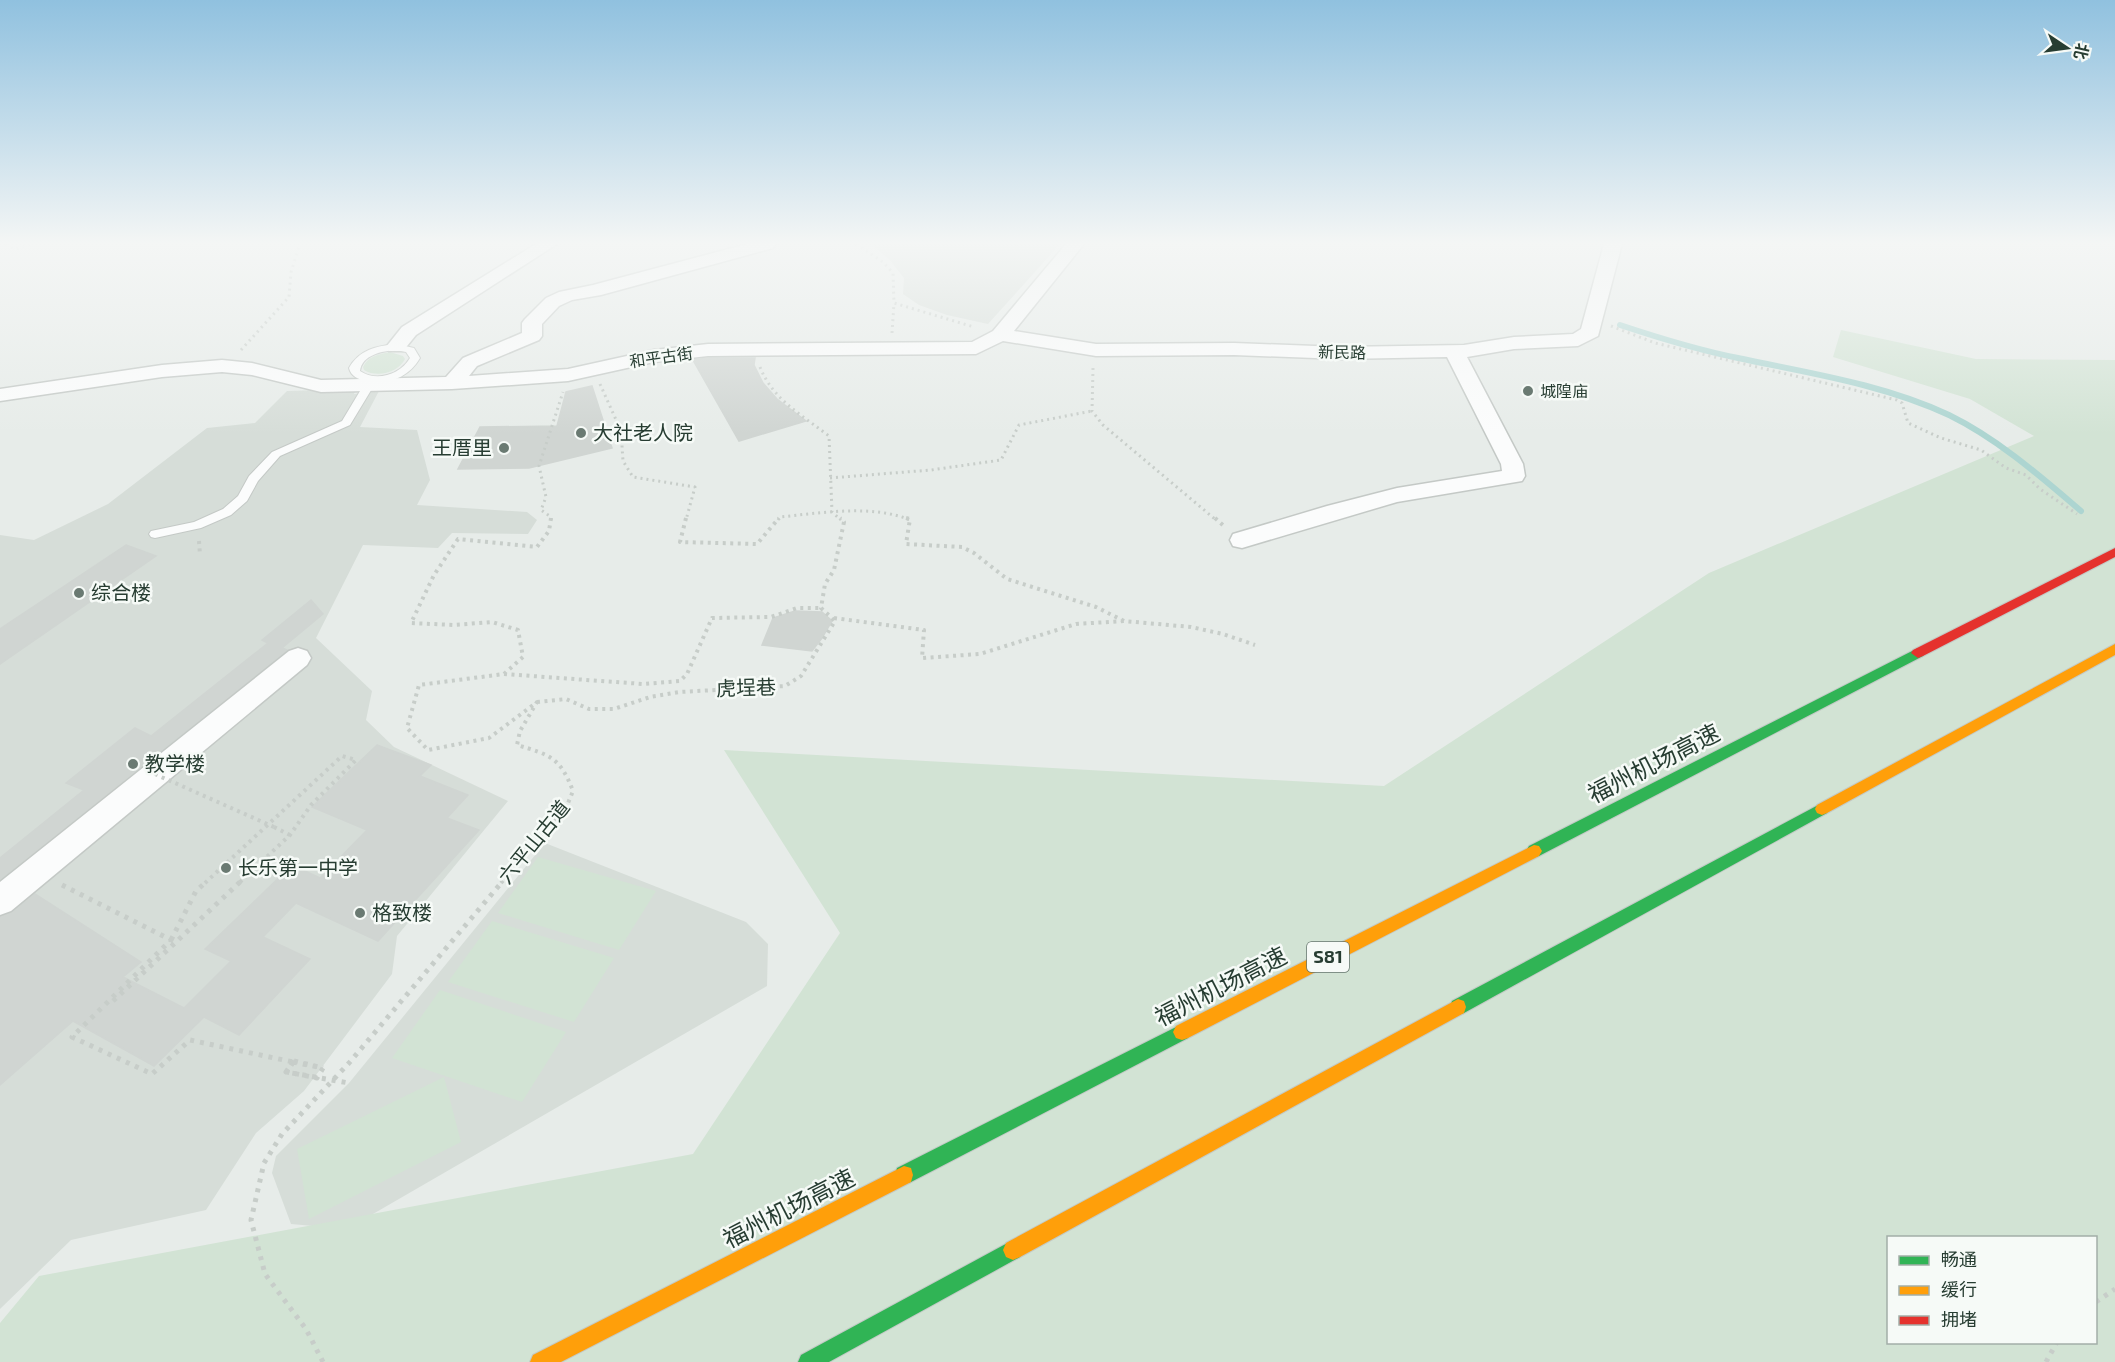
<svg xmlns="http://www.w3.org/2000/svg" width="2115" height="1362" font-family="'Exo 2','Noto Sans SC',sans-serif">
<rect width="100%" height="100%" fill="#e7ece9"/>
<path fill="#d6ddd8" d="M871 244H1060L988 324 947 315 919 305 903 294 904 278 889 259Z
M356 389 354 394 379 391 360 427 417 430 430 480 417 505 527 512 537 520 528 534 452 533 438 548 363 545 316 638 372 691 366 720 394 747 508 801 397 936 392 974 304 1091 256 1133 206 1210 71 1240 0 1309V535L34 540 108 504 207 428 255 423 287 391Z
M545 843 746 922 768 944 767 986 347 1229 291 1224 272 1173 276 1156 349 1083Z"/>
<path fill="#d2e3d4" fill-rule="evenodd" d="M1841 330 1976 359 2115 360V1362H0V1323L39 1276 693 1154 840 933 724 750 1384 786 1709 573 2034 436 1970 399 1833 357ZM1888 1238H2096V1342H1888Z
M390 352 403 356 405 359C398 373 377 378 364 370L363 367C368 356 379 354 390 352Z
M538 857 656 891 619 950 498 913Z
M492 921 614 958 574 1022 448 982Z
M440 990 566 1032 522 1102 392 1058Z
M444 1077 461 1142 309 1219 297 1149Z"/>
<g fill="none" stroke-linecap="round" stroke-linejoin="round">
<path stroke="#add5d1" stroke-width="6" d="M1620 325C1659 338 1698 350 1738 358 1808 373 1883 384 1949 415 1998 439 2040 476 2081 511"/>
</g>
<path fill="#d0d5d2" stroke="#d0d5d2" stroke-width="1.5" d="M708 358H755L754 365 763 383 777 399 806 421 739 441 693 360Z
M592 386 612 448 529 468 458 469 480 427 557 426 566 392Z
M126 545 156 556 0 664V629Z
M311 600 323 614 282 648 287 650 0 879V858L84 790 66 783 135 728 151 736 268 643 262 640Z
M795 611 822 612 832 621 822 638 812 651 762 645 773 618Z
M377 745 431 765 420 776 468 795 447 818 479 830 378 941 296 903 263 937 310 959 239 1035 204 1017 154 1066 73 1021 0 1085V917L12 913 35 894 141 962 123 977 184 1008 231 961 205 949 292 865 320 878 367 830 312 807Z"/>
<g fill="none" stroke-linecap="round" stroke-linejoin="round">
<g stroke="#c4c9c6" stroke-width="2">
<path id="lane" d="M396 344 414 348 420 358C410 375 395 382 376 382L350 425 280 456 258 481 247 501 231 515 201 528 155 538 151 537 149 534 151 531 194 522 223 509 238 496 249 476 272 452 342 421 366 381C359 379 351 377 349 368 359 350 376 346 396 344ZM396 350 406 352 410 358C400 375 376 382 360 371 362 355 382 351 396 350Z"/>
</g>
<g stroke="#c4c9c6" stroke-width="3">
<path id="street" d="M536 244H557L416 335 403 351H389L386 347 402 327Z
M747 244H776L773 248 601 295 572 300 559 306 542 324V336L539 340 477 366 469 376 568 369 654 350 708 344 972 342 993 331 1066 244H1084L1014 331 1096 344 1234 343 1341 347 1464 345 1514 337 1573 334 1581 329 1604 244H1622L1598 336 1578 346 1514 349 1467 357 1523 464 1525 476 1522 481 1397 502 1242 548 1233 546 1230 540 1233 534 1327 506 1397 488 1502 471 1501 464 1447 357 1341 359 1234 355 1096 356 1003 341 976 354 708 356 654 362 568 381 452 389 321 392 252 375 222 372 162 377 0 401V389L162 365 222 360 252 363 321 380 446 377 463 358 522 333V323L525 319 546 298 559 292 593 285Z
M298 648 307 651 311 658 307 665 11 911 0 915V882L289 651Z"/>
</g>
<g stroke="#c3cac6" stroke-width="2">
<path id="fast" d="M1918 648 1925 653 1923 656 1539 856 1534 857 1529 856 1526 851 1529 846Z
M1822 803 1827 805 1829 809 1827 813 1464 1013 1458 1015 1452 1013 1450 1007 1452 1001Z
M1182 1024 1188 1026 1191 1032 1188 1038 911 1182 904 1184 897 1182 895 1175 897 1168Z
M1013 1240 1020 1243 1023 1250 1020 1257 829 1362H798L801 1355Z"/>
</g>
<g stroke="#c3cac6" stroke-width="2">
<path id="slow" d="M2115 644V655L1827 813 1822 815 1817 813 1815 809 1817 805Z
M1534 845 1539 846 1542 851 1539 856 1188 1038 1182 1040 1176 1038 1173 1032 1176 1026Z
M1458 999 1464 1001 1466 1007 1464 1013 1020 1257 1013 1260 1006 1257 1003 1250 1006 1243Z
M904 1166 911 1168 913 1175 911 1182 561 1362H530L533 1355Z"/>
</g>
<g stroke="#c3cac6" stroke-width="2">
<path id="jam" d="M2115 548V557L1923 656 1918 658 1911 653 1913 650Z"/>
</g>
<path stroke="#c7cdc9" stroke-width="3" stroke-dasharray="2 4" stroke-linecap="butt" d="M6 244 15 249 30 244
M856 244 883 262 893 273 894 303 974 327
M1611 326 1655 343 1897 400 1902 403 1908 423 1941 438 1981 450 2006 468 2026 475 2040 489 2077 514
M892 333 894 303
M241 350 289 297 291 272 299 247 297 244
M760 367C773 400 802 415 829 436L832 512 841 520
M1093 368 1092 411 1103 425 1216 520
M600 384 621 431 623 461 633 477 695 487 686 520
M830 478 931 470 1001 460 1019 425 1092 411
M551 520V517L541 510 546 497 539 466 563 392
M778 520 780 517C821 513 872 504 910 520"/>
<path stroke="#c7cdc9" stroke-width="4" stroke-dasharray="3 4.5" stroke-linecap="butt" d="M686 518 680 542 757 544 779 518
M906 518 910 519 906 544 962 547 974 553 1007 579 1096 607 1124 621 1191 627 1223 634 1255 645
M1215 518 1225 527
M199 541 200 555
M834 618 924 630 922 658 980 654 1076 624 1124 621
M504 674 643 684 680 681 687 674 712 618 771 617 797 608H821
M537 702 566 699 589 709H614L650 697 680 692 785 686 801 676 835 621 821 608 825 584 834 570 844 522 840 518
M274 827 290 835
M205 883 342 756 356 760 311 805 290 835 239 883
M501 883 568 803 573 791C560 757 550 755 517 745L520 731 537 702 489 738 428 750 407 728 419 685 504 674 523 657 518 630 492 622 454 625 411 623 434 575 458 539 537 547 549 531 551 518"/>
<path stroke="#c7cdc9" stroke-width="5" stroke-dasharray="4 6" stroke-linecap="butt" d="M62 885 171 940 72 1037 152 1074 190 1040 293 1062
M171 940 196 891 206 882
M113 1001 240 882
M294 1061 323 1068
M293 1062 323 1068
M293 1062 287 1072 317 1078 323 1068
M2096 1302 2115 1289
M323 1362 306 1329 265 1274 251 1220 264 1163 282 1134 349 1063 502 882
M2046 1362 2057 1342"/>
<use href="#lane" fill="#fbfcfc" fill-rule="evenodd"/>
<use href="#street" fill="#fbfcfc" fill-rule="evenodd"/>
<use href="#fast" fill="#30b455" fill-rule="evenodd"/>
<use href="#slow" fill="#ff9f0a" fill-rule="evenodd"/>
<use href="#jam" fill="#e5322d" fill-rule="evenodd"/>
<path stroke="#c7cdc9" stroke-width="4" stroke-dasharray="3 4.5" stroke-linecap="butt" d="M148 771 274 827"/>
<path stroke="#c7cdc9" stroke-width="5" stroke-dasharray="4 6" stroke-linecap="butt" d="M294 1061 286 1072 349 1083"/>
</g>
<linearGradient id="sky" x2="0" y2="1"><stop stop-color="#90c1df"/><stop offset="0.56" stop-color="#f4f6f5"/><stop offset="1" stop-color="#f4f6f5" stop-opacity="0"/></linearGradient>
<rect width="2115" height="434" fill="url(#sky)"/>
<g fill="#6a7a72" stroke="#f6faf7" stroke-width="2">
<circle cx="1528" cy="391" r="6"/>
<circle cx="581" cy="433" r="6"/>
<circle cx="504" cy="448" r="6"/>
<circle cx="79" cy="593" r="6"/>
<circle cx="133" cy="764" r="6"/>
<circle cx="226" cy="868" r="6"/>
<circle cx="360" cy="913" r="6"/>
</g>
<g text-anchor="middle" stroke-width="5" stroke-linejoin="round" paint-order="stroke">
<g font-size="16" fill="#273d32" stroke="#f6faf7">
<text transform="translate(1342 352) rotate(1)" y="6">新民路</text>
<text transform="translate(661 357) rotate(-8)" y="6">和平古街</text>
</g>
<g font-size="16" fill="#273d32" stroke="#f6faf7" text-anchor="start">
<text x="1540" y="397">城隍庙</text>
</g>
<rect fill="#f6faf7" stroke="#65766d" stroke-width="1.5" x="1307" y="942" width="42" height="30" rx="4.5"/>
<g font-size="18" font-weight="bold" fill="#273d32">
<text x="1328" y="963">S81</text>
</g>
<g font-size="20" fill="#273d32" stroke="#f6faf7" text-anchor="start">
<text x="593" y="440">大社老人院</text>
<text x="492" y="455" text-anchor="end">王厝里</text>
<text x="91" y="600">综合楼</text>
<text x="145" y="771">教学楼</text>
<text x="238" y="875">长乐第一中学</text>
<text x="372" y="920">格致楼</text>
</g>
<g font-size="20" fill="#273d32" stroke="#f6faf7">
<text transform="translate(746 688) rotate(-2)" y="7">虎埕巷</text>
<text transform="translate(534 842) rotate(-51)" y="7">六平山古道</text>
</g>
<g font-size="24" fill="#273d32" stroke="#f6faf7">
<text transform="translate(1654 764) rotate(-27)" y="8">福州机场高速</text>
<text transform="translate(1221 987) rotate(-27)" y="8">福州机场高速</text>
<text transform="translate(789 1209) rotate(-27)" y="8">福州机场高速</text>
</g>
</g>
<rect x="1887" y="1236" width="210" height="108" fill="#f6faf7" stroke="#a3aea8" stroke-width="1.5"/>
<rect x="1899" y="1256" width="30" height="9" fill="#30b455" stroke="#a3aea8" stroke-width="1.5"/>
<text x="1941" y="1266" font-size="18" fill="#273d32">畅通</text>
<rect x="1899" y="1286" width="30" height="9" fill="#ff9f0a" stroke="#a3aea8" stroke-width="1.5"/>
<text x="1941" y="1296" font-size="18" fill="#273d32">缓行</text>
<rect x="1899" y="1316" width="30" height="9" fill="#e5322d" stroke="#a3aea8" stroke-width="1.5"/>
<text x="1941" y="1326" font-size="18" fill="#273d32">拥堵</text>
<g transform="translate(2067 48) rotate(103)" stroke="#f6faf7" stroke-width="4.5" paint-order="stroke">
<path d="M0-4.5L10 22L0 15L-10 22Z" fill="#273d32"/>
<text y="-9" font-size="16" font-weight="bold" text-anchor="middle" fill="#273d32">北</text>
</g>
</svg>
